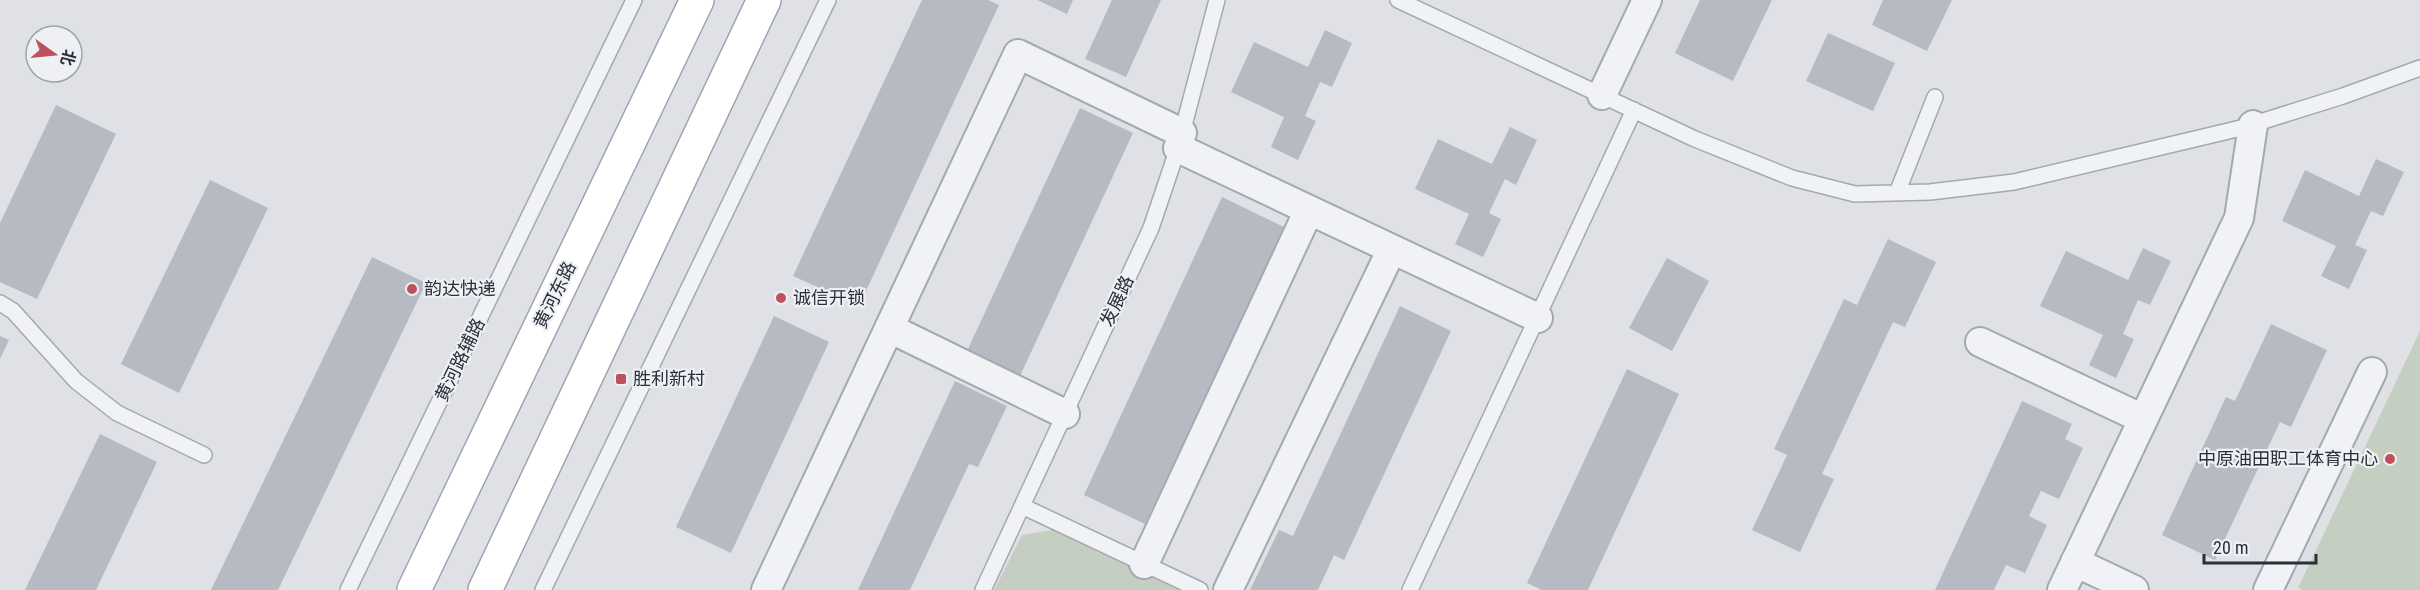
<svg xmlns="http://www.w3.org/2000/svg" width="2420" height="590" font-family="'Roboto Condensed','Noto Sans SC',sans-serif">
<rect width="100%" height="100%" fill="#dfe1e6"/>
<path fill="#c4cfc1" d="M2420 331V590H2303L2298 588Z
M1052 530 1181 590H994L1022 535Z"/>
<path fill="#b6bac2" d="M922 0H988L999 5 859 306 793 276Z
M1037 0H1073L1067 14Z
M1112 0H1161L1126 77 1085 59Z
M1700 0H1772L1733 81 1675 53Z
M1883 0H1952L1927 51 1872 25Z
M1325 30 1352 43 1332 87 1320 82 1305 116 1316 121 1298 160 1271 147 1284 117 1231 92 1254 42 1308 67Z
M1828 33 1895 63 1873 111 1806 81Z
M56 105 116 134 37 299 0 282V223Z
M1080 108 1133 133 1020 376 967 351Z
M1510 127 1537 140 1516 185 1505 179 1489 213 1501 219 1483 257 1455 244 1469 214 1415 189 1438 139 1492 164Z
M2376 159 2404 172 2383 216 2371 211 2355 245 2367 250 2349 289 2321 276 2336 246 2282 221 2305 170 2359 196Z
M210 180 268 208 179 393 121 364Z
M1222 197 1284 227 1145 524 1084 495Z
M1888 239 1936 262 1905 327 1893 322 1822 474 1834 479 1800 552 1752 530 1787 455 1774 449 1844 299 1857 305Z
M2143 248 2171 261 2150 305 2138 300 2123 334 2134 339 2116 378 2089 365 2103 335 2040 306 2066 251 2128 280Z
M372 257 426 283 278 590H211Z
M1667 258 1709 281 1672 351 1629 328Z
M1400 306 1451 331 1344 560 1334 555 1318 590H1250L1279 530 1293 536Z
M774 316 829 342 731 553 676 527Z
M2271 324 2327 350 2291 427 2280 422 2215 560 2162 535 2226 397 2235 401Z
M0 336 9 340 0 359Z
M1627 369 1679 394 1588 590H1542L1527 583Z
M955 381 1007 406 978 467 969 464 910 590H858Z
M2022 401 2072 424 2065 439 2083 448 2059 499 2041 491 2029 516 2047 525 2025 573 2006 565 1994 590H1935Z
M100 434 157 462 96 590H25Z"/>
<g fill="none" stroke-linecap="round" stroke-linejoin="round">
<g stroke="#a5a8af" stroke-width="18">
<path id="lane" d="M1398 0 1695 139 1792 178 1855 194 1930 192 2014 182 2241 128 2343 96 2420 68
M1897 193 1935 97
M0 303 13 311 76 381 117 413 204 455
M1022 506 1200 590
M348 590 634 0
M543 590 828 0
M983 590 1151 228 1178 148 1217 0
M1410 590 1634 110"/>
</g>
<g stroke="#a5a8af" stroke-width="32">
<path id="street" d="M1602 95 1647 0
M1178 148 1538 318
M889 328 1065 414
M1980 342 2143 419
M2075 562 2134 590
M1144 564 1309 210
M766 590 1018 54 1182 133
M1228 590 1392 249
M2062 590 2239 218 2253 125
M2268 590 2372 372"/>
</g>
<g stroke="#9fa5b0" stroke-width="36">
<path id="primary" d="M414 590 697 0
M485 590 764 0"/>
</g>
<use href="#lane" stroke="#f1f2f5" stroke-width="15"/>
<use href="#street" stroke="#f1f2f5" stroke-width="28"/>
<use href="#primary" stroke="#fff" stroke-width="33"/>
</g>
<g fill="#bd515d" stroke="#eef0f4" stroke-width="2">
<circle cx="412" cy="289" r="6"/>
<circle cx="781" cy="298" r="6"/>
<rect x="615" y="373" width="12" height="12" rx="3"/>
<circle cx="2390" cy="459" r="6"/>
</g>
<g text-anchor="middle" stroke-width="4.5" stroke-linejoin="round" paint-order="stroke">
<g font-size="18" fill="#292f3b" stroke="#eef0f4" text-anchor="start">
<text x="424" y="295">韵达快递</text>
<text x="793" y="304">诚信开锁</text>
<text x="633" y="385">胜利新村</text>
<text x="2378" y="465" text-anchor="end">中原油田职工体育中心</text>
</g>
<g font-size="18" fill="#292f3b" stroke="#eef0f4">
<text transform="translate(555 295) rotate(-64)" y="6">黄河东路</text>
<text transform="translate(1117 301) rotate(-65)" y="6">发展路</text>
<text transform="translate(460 360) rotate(-64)" y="6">黄河路辅路</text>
</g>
</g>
<g transform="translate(54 54) rotate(105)"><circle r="28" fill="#eef0f4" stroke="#9fa3aa" stroke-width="1.5"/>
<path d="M0-4.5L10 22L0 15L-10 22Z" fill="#bd515d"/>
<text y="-9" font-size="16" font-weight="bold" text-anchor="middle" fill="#292f3b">北</text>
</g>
<path d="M2204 554v9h112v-9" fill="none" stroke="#292f3b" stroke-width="3"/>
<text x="2213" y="554" font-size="18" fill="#292f3b" stroke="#eef0f4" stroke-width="4.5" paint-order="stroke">20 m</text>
</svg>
